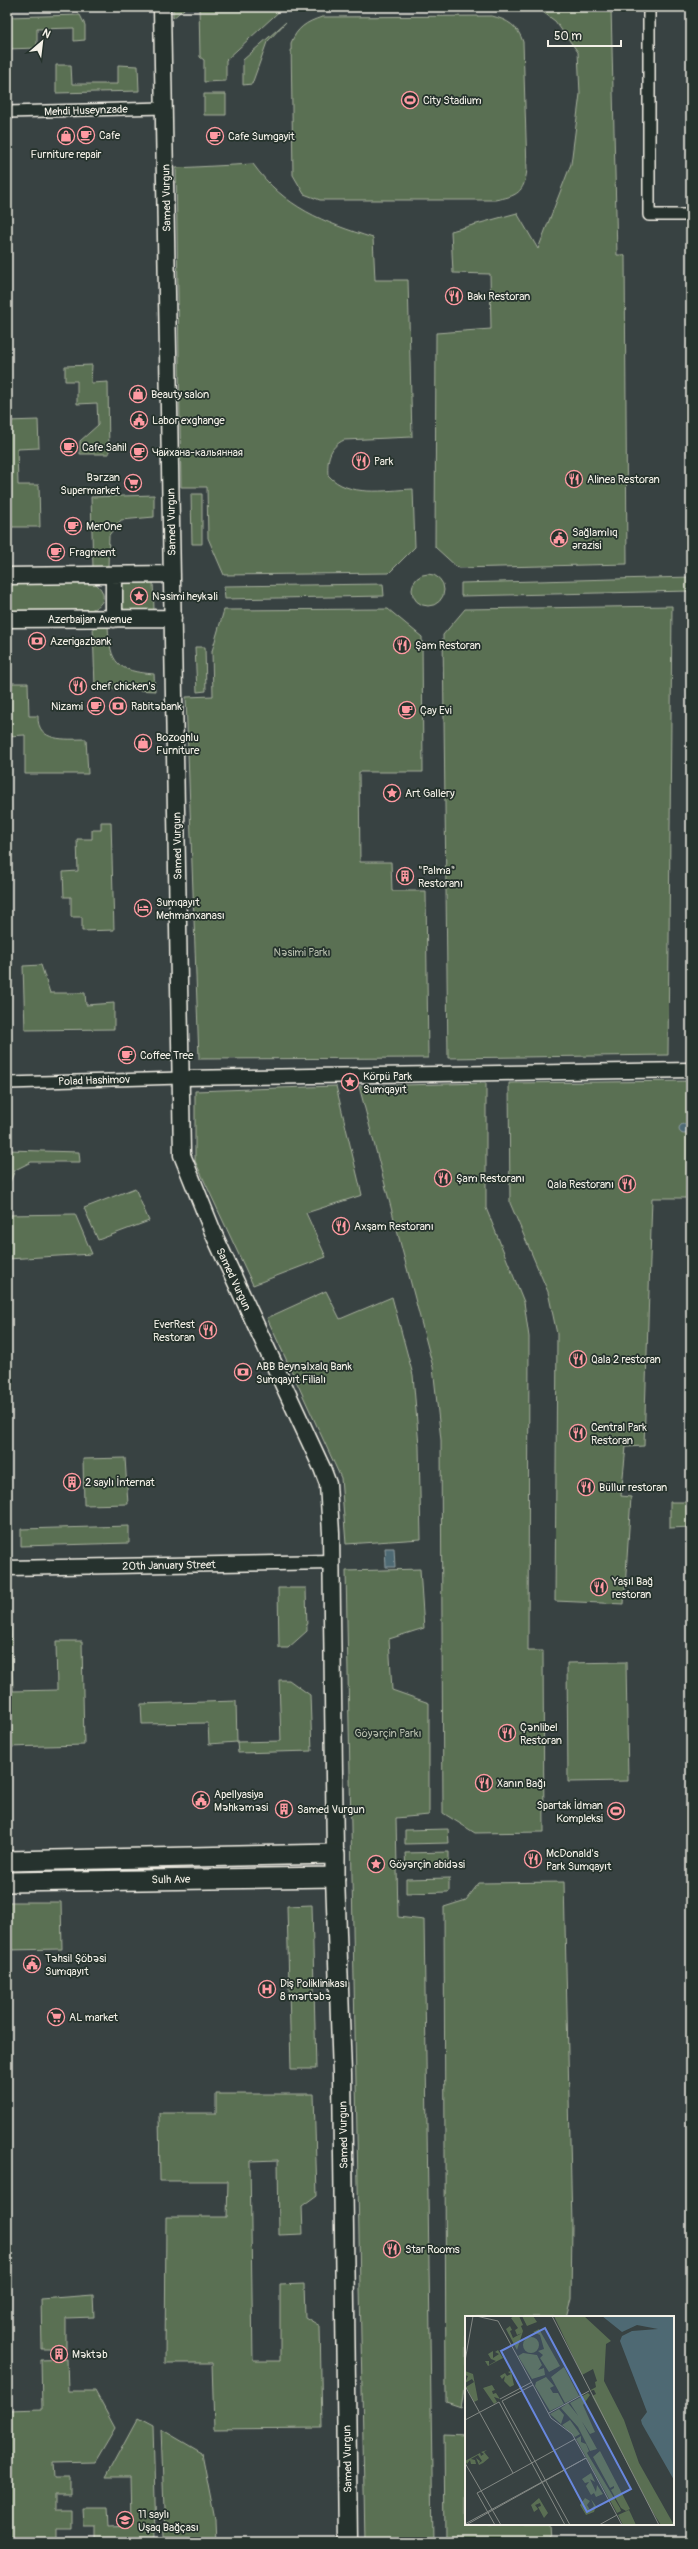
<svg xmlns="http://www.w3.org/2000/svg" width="698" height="2549" font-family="Pangolin,sans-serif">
<rect width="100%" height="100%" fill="#384242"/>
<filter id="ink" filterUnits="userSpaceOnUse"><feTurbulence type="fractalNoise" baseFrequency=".025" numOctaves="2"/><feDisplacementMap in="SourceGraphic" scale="8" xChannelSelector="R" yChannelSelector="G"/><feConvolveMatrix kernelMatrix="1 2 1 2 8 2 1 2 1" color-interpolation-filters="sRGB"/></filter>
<g filter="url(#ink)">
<path fill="#5a6f53" stroke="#a7b09e" d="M173 7H184V9L173 18Z
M199 7H284L226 60V81L204 82V60L200 57Z
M536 7H611L617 255H625L627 564 458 568 435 547 436 333 491 329 490 274 453 273 451 231 517 213 538 249 571 164 580 94 578 52 555 21Z
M80 15 85 25V40L74 41V28L37 29V48L7 49V17Z
M492 16C508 20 518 26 523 42L527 170C524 193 517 196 495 200H320L304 194 293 175 291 43C297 28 306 22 322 17Z
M286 22 267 42 252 84 243 85V60Z
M56 65H71L72 84H118V65L138 66 139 91 56 93Z
M204 94H226V115H204Z
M253 164C285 208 323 222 373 238L375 280H408L412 437 344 440C329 447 327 460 328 475 348 498 386 490 413 489L415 547 389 573 224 575 208 538 207 487H181L176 168Z
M92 365 91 383 108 382 109 454H80V441L98 425 97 403 77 404V381H65V366Z
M38 420 39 448 17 449 18 485H39L40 527H7V421Z
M191 494H202V544H192Z
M154 495V517L121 520 109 535 108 567 93 568 91 497Z
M412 590a16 16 0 1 1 32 0a16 16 0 1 1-32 0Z
M691 577V591L461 596V583Z
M153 580 154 610H122V581Z
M7 582 95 583C110 595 103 608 86 611L7 612Z
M383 584 384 596 225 599 224 586Z
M672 606 668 1055 448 1058 443 635 465 609Z
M388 609 422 637 423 772H359L360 862H391L392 891H426L428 1058 199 1059 186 697 213 696 212 651 224 610Z
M108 626C110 664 117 671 154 674L155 691 95 688 93 627Z
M195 647H205L206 691 197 692Z
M7 683H28L29 716H38C37 743 66 739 86 739L88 774H25V735L7 736Z
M101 822H111L114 930 82 931V917H71V897H64L63 872 78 871 77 839H92V830H101Z
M41 965 50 993H85L86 1005 114 1003V1029L25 1030 23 966Z
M691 1081V1198H652L644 1446 626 1447 621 1496 631 1497 624 1604 555 1601 557 1334 548 1292 510 1203 509 1083Z
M486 1083V1208L524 1302 529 1337 528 1651H543L544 1832 475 1833 443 1813 441 1440 433 1367 359 1086Z
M336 1086 362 1195 306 1213 326 1257 253 1285 195 1161V1091Z
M7 1150 79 1152 80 1162H31L15 1170 10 1182H7Z
M135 1188 149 1221 98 1240 84 1208Z
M75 1214 92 1254 7 1259V1215Z
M326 1291 340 1319 392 1297 413 1375 419 1446 421 1539 346 1544 341 1478 267 1318Z
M125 1458 128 1504 84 1505 83 1459Z
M670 1502H691V1527L670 1528Z
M129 1526V1543L21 1546V1529Z
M420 1569 424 1628 389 1639 392 1690 429 1703V1815L396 1818 398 1917 424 1920 433 2542H365L346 1571Z
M278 1588H306L307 1631 288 1648H279Z
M7 1625H11L13 1691 57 1690 56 1641H82L84 1745 7 1747Z
M626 1662 628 1781 568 1782 567 1663Z
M279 1680H289L310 1695 312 1751 238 1753 237 1742 209 1744 208 1723 142 1724 141 1704 236 1701 237 1742 281 1741Z
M448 1829 449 1843 405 1844V1830Z
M449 1852V1866L406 1867 405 1853Z
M449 1878V1892L406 1893V1879Z
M564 1882 572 2225 571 2299 566 2317H466V2391H464L461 2407 446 2402 444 1907 466 1900 479 1883Z
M7 1902H61L62 1949 7 1950Z
M312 1905 316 2069H291L287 1906Z
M216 2094H314L317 2195 302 2206 303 2234 279 2235 278 2160 250 2161 253 2361H280V2285L304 2284 305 2317 320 2326 322 2428 214 2429 212 2363H165L166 2217H227L228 2181H160L159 2113H216Z
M93 2295 94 2317 66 2318V2349H42L41 2299Z
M67 2359 68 2391H95L115 2428 95 2462 53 2463 54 2478H70V2494H55V2509H71V2528H57V2542H7V2410L42 2409 41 2360Z
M138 2418 153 2426 156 2537 149 2542H96V2527H84L83 2508H107L108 2526 131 2525 130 2477H106Z
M161 2429 202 2453 215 2520 216 2542H195L194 2537 165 2536Z
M444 2434 466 2435V2524H550L551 2542H445Z"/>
<path fill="#4e6973" stroke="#909fa2" d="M679 1129a5 5 0 1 1 10 0a5 5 0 1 1-10 0Z
M385 1548H394L395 1567H386Z"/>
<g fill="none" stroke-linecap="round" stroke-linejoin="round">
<g stroke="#f4f1e8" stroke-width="14">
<path id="minor" d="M649 7V215H691
M7 112 164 108
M7 1083 181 1078"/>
</g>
<g stroke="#f4f1e8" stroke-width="17">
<path id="tertiary" d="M181 1078 691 1070
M7 1568 331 1562"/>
</g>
<g stroke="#f4f1e8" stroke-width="19">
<path id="secondary" d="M162 7 182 1155 215 1237 322 1468 328 1484 331 1533 335 1854
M114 575V619
M7 576 172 574
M7 619 173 618"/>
</g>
<g stroke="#f4f1e8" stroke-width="21">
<path id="primary" d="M335 1877 342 2074 348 2542"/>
</g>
<g stroke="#f4f1e8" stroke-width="22">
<path id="trunk" d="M7 1861 335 1854V1877L7 1882"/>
</g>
<use href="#minor" stroke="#26332d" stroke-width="11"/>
<use href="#tertiary" stroke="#26332d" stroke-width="14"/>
<use href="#secondary" stroke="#26332d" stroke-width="16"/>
<use href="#primary" stroke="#26332d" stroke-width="18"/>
<use href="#trunk" stroke="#26332d" stroke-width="19"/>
</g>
</g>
<defs>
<g id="stadium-ring" transform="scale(0.9)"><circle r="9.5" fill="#26332d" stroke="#ff9aa2" stroke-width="1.5"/><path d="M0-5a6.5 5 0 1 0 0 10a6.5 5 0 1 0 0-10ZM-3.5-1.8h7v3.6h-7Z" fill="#ff9aa2"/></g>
<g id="cafe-ring" transform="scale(0.9)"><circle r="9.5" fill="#26332d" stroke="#ff9aa2" stroke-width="1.5"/><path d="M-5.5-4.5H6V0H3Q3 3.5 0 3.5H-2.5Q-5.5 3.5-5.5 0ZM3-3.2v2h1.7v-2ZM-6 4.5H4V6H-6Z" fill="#ff9aa2"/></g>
<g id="shop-ring" transform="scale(0.9)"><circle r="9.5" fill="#26332d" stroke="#ff9aa2" stroke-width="1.5"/><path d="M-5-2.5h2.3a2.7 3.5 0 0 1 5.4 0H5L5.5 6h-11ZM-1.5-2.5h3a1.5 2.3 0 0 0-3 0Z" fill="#ff9aa2"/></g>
<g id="restaurant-ring" transform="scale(0.9)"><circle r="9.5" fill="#26332d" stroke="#ff9aa2" stroke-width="1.5"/><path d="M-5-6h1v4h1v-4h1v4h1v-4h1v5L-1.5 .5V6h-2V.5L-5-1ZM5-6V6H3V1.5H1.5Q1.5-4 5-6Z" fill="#ff9aa2"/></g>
<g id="civic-ring" transform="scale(0.9)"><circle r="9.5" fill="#26332d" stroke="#ff9aa2" stroke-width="1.5"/><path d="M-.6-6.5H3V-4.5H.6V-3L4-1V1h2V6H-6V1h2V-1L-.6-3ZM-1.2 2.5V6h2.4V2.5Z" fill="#ff9aa2"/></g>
<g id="supermarket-ring" transform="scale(0.9)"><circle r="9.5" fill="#26332d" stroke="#ff9aa2" stroke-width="1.5"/><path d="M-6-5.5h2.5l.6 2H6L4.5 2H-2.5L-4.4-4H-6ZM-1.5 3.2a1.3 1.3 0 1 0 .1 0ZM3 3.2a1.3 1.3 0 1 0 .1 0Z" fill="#ff9aa2"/></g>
<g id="sight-ring" transform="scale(0.9)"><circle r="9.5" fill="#26332d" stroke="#ff9aa2" stroke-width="1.5"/><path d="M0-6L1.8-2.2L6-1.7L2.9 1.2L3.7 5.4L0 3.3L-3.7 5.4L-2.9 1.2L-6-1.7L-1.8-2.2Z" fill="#ff9aa2"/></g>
<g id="bank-ring" transform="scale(0.9)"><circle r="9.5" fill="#26332d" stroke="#ff9aa2" stroke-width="1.5"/><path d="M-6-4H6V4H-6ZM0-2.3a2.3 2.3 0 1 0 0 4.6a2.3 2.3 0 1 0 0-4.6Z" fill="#ff9aa2"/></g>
<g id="building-ring" transform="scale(0.9)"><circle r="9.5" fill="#26332d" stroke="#ff9aa2" stroke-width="1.5"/><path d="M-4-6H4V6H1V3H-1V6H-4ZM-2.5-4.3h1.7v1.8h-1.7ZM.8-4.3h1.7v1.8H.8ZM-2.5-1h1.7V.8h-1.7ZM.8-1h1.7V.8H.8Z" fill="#ff9aa2"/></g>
<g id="hotel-ring" transform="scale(0.9)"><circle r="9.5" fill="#26332d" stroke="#ff9aa2" stroke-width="1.5"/><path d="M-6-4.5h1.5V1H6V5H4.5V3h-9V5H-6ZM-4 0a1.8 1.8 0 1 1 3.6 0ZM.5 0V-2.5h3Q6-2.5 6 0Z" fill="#ff9aa2"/></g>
<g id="hospital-ring" transform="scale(0.9)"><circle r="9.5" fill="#26332d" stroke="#ff9aa2" stroke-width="1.5"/><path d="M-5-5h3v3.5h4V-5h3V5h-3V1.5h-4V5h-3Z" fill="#ff9aa2"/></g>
<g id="school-ring" transform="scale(0.9)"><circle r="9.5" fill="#26332d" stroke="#ff9aa2" stroke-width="1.5"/><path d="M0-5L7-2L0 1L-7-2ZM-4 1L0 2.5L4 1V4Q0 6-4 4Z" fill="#ff9aa2"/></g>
</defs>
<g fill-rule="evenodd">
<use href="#stadium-ring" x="410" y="100"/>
<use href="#cafe-ring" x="86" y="135"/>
<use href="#shop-ring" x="66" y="136"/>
<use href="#cafe-ring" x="215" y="136"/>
<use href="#restaurant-ring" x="454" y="296"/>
<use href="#shop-ring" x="138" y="394"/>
<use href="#civic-ring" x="139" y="420"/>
<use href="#cafe-ring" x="69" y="447"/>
<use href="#cafe-ring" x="139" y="452"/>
<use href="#restaurant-ring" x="361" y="461"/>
<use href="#restaurant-ring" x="574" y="479"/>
<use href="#supermarket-ring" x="133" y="483"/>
<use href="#cafe-ring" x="73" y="526"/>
<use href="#civic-ring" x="559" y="538"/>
<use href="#cafe-ring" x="56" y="552"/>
<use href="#sight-ring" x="139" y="596"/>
<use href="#bank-ring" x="37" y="641"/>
<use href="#restaurant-ring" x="402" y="645"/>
<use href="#restaurant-ring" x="78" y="686"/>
<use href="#cafe-ring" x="96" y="706"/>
<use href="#bank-ring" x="118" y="706"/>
<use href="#cafe-ring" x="407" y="710"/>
<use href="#shop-ring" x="143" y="743"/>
<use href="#sight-ring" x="392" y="793"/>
<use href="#building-ring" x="405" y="876"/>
<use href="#hotel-ring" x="143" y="908"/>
<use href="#cafe-ring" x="127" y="1055"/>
<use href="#sight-ring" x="350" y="1082"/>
<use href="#restaurant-ring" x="443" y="1178"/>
<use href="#restaurant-ring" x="627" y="1184"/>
<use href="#restaurant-ring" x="341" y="1226"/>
<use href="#restaurant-ring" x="208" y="1330"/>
<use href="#restaurant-ring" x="578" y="1359"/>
<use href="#bank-ring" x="243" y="1372"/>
<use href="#restaurant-ring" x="578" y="1433"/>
<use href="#building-ring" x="72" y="1482"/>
<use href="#restaurant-ring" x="586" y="1487"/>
<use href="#restaurant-ring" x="599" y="1587"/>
<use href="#restaurant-ring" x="507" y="1733"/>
<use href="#restaurant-ring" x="484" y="1783"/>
<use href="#civic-ring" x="201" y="1800"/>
<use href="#building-ring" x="284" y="1809"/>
<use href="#stadium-ring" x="616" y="1811"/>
<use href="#restaurant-ring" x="533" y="1859"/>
<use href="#sight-ring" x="376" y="1864"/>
<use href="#civic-ring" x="32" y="1964"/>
<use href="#hospital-ring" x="267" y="1989"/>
<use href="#supermarket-ring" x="56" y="2017"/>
<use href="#restaurant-ring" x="392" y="2249"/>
<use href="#building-ring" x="59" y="2354"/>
<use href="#school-ring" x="125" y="2520"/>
</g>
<g text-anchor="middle" stroke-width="3.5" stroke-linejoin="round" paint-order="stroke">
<g font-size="11" fill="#f4f1e8" stroke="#26332d" text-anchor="start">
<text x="423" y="104">City Stadium</text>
<text x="99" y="139">Cafe</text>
<text x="228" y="140">Cafe Sumgayit</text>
<text x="66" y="158" text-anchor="middle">Furniture repair</text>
<text x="467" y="300">Bakı Restoran</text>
<text x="151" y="398">Beauty salon</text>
<text x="152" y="424">Labor exghange</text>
<text x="82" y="451">Cafe Sahil</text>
<text x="152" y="456">Чайхана-кальянная</text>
<text x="374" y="465">Park</text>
<text x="120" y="481" text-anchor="end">Bərzan<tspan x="120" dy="13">Supermarket</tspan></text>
<text x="587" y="483">Alinea Restoran</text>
<text x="86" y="530">MerOne</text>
<text x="572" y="536">Sağlamlıq<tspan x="572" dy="13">Ərazisi</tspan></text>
<text x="69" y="556">Fragment</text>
<text x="152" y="600">Nəsimi heykəli</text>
<text x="50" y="645">Azerigazbank</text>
<text x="415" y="649">Şam Restoran</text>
<text x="91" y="690">chef chicken's</text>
<text x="83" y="710" text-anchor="end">Nizami</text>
<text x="131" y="710">Rabitəbank</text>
<text x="420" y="714">Çay Evi</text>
<text x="156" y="741">Bozoghlu<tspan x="156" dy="13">Furniture</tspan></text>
<text x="405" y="797">Art Gallery</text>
<text x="418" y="874">"Palma"<tspan x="418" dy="13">Restoranı</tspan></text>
<text x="156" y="906">Sumqayıt<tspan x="156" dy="13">Mehmanxanası</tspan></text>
<text x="140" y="1059">Coffee Tree</text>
<text x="363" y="1080">Körpü Park<tspan x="363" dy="13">Sumqayıt</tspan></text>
<text x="456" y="1182">Şam Restoranı</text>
<text x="614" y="1188" text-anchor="end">Qala Restoranı</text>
<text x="354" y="1230">Axşam Restoranı</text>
<text x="195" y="1328" text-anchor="end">EverRest<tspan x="195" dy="13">Restoran</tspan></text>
<text x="591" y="1363">Qala 2 restoran</text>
<text x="256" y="1370">ABB Beynəlxalq Bank<tspan x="256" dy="13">Sumqayıt Filialı</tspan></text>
<text x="591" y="1431">Central Park<tspan x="591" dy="13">Restoran</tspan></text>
<text x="85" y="1486">2 saylı İnternat</text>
<text x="599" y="1491">Büllur restoran</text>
<text x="612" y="1585">Yaşıl Bağ<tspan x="612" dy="13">restoran</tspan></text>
<text x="520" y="1731">Çənlibel<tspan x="520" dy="13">Restoran</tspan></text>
<text x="497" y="1787">Xanın Bağı</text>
<text x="214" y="1798">Apellyasiya<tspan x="214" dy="13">Məhkəməsi</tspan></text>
<text x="603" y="1809" text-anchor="end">Spartak İdman<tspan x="603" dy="13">Kompleksi</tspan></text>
<text x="297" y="1813">Samed Vurgun</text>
<text x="546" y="1857">McDonald's<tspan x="546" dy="13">Park Sumqayıt</tspan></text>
<text x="389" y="1868">Göyərçin abidəsi</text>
<text x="45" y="1962">Təhsil Şöbəsi<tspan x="45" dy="13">Sumqayıt</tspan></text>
<text x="280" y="1987">Diş Poliklinikası<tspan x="280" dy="13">8 mərtəbə</tspan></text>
<text x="69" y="2021">AL market</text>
<text x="405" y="2253">Star Rooms</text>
<text x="72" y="2358">Məktəb</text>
<text x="138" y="2518">11 saylı<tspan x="138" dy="13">Uşaq Bağçası</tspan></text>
</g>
<g font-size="11" fill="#f4f1e8" stroke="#26332d">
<text transform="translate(86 110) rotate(-2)" y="4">Mehdi Huseynzade</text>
<text transform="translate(166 198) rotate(-91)" y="4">Samed Vurgun</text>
<text transform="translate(171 522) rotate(-91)" y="4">Samed Vurgun</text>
<text x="90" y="623">Azerbaijan Avenue</text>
<text transform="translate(177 846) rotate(-91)" y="4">Samed Vurgun</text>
<text transform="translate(94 1080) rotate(-2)" y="4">Polad Hashimov</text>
<text transform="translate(234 1279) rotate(65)" y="4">Samed Vurgun</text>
<text transform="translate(169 1565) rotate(-1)" y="4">20th January Street</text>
<text transform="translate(171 1879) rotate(-1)" y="4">Sulh Ave</text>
<text transform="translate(343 2135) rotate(-91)" y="4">Samed Vurgun</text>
<text transform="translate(347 2459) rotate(-91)" y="4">Samed Vurgun</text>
</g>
<g font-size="11" fill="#b6bdac" stroke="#26332d">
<text x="302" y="956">Nəsimi Parkı</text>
<text x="388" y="1737">Göyərçin Parkı</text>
</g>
</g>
<g transform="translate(465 2316)">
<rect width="209" height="209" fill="#384242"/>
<path d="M49 0H54L58 9 56 10 58 15 52 34 41 13 45 10 47 14 45 15 48 22 57 17 52 19 50 14 53 12 46 2ZM57 0H68L72 6 62 10ZM89 0H119L146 25 141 28 139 65 159 104 174 147 209 209H196L187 195 127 80 131 78 129 74 124 75 131 71 130 66 132 65 128 53 117 59ZM74 13 95 50 84 56 75 42 78 39 73 35 79 33 75 19 68 16ZM58 29a8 8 0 1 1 16 0a8 8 0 1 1-16 0ZM33 34 38 42 23 50 20 45H24V49L31 45 26 43 23 38 28 35V42L34 38 30 36ZM58 37 72 39 77 49 73 54 79 52 80 59 67 63 53 40ZM99 51 114 80 100 87 86 61ZM0 55 8 58 13 84 9 86 1 71 9 66 7 63 0 67 3 60 0 59ZM46 55 49 69 45 71 39 65 40 60 37 63 35 60 40 57 42 60 46 58 43 56ZM81 61 89 70 85 72 88 77H93L99 88 85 95 70 70 71 66ZM27 69 30 74 27 75 28 78 31 77 35 83 29 81 32 86 29 88 18 72ZM123 77 125 79 118 89 130 116 125 118 105 87ZM103 87 115 102 132 133 125 135 113 111 96 92ZM94 93 99 99 96 108 85 98ZM105 104 115 118 110 121 97 109ZM116 120V126L121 128 124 135 122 137 155 192 156 195 152 197 111 123ZM22 134 19 136 24 142 18 147 14 149 11 142 15 145 14 147 17 145 13 139 6 143 10 144 11 148H6L5 144 2 148 0 145 15 137 16 140 19 138 16 136ZM135 135 164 191 165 193 161 195 156 192 146 174 149 172V170L145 172 128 141ZM126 157 130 166 125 163 131 176 132 169 138 178 131 181 129 177 126 179 121 170 124 166 120 167 117 163ZM74 182 83 197 79 202 73 191 76 190 75 187 70 189 73 193 69 196 66 189ZM120 182 125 185 122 189 125 194 129 190 126 183 131 190 129 196 121 199 115 189ZM164 194 166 198 171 209H158L153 199Z" fill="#5a6f53"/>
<path d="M137 0H209V164L177 108 181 106 177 108 176 104 182 96 155 25 157 20 167 15 193 13 172 9 157 16Z" fill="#4e6973"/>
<path fill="none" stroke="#838884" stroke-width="1" d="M11 0 33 5 86 102 107 118 120 141M87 0 194 209M0 45 8 0M68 69 37 85 105 209M0 70 48 157M35 83 67 66M84 97 124 75M0 104 34 86 100 209M121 142 157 209M0 147 36 209M16 175 110 123M16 175 12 177 30 209M0 208 121 142 1 209M134 209 152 199"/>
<path fill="#6887de" fill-opacity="0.15" stroke="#6887de" stroke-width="2" d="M80 12 166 173 122 196 36 35Z"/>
<rect width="209" height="209" fill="none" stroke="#f4f1e8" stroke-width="2"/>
</g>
<rect width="698" height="2549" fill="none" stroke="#26332d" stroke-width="24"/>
<rect x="12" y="12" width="674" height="2525" fill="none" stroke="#f4f1e8" stroke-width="1.5" filter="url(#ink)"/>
<g transform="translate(42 42) rotate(28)" stroke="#26332d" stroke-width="3" paint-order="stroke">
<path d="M0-3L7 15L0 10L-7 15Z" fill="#f4f1e8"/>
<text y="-6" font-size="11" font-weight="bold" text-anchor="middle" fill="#f4f1e8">N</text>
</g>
<path d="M548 40v6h73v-6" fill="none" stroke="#f4f1e8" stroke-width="2"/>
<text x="554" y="40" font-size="12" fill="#f4f1e8" stroke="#26332d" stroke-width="3" paint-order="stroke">50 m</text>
</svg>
